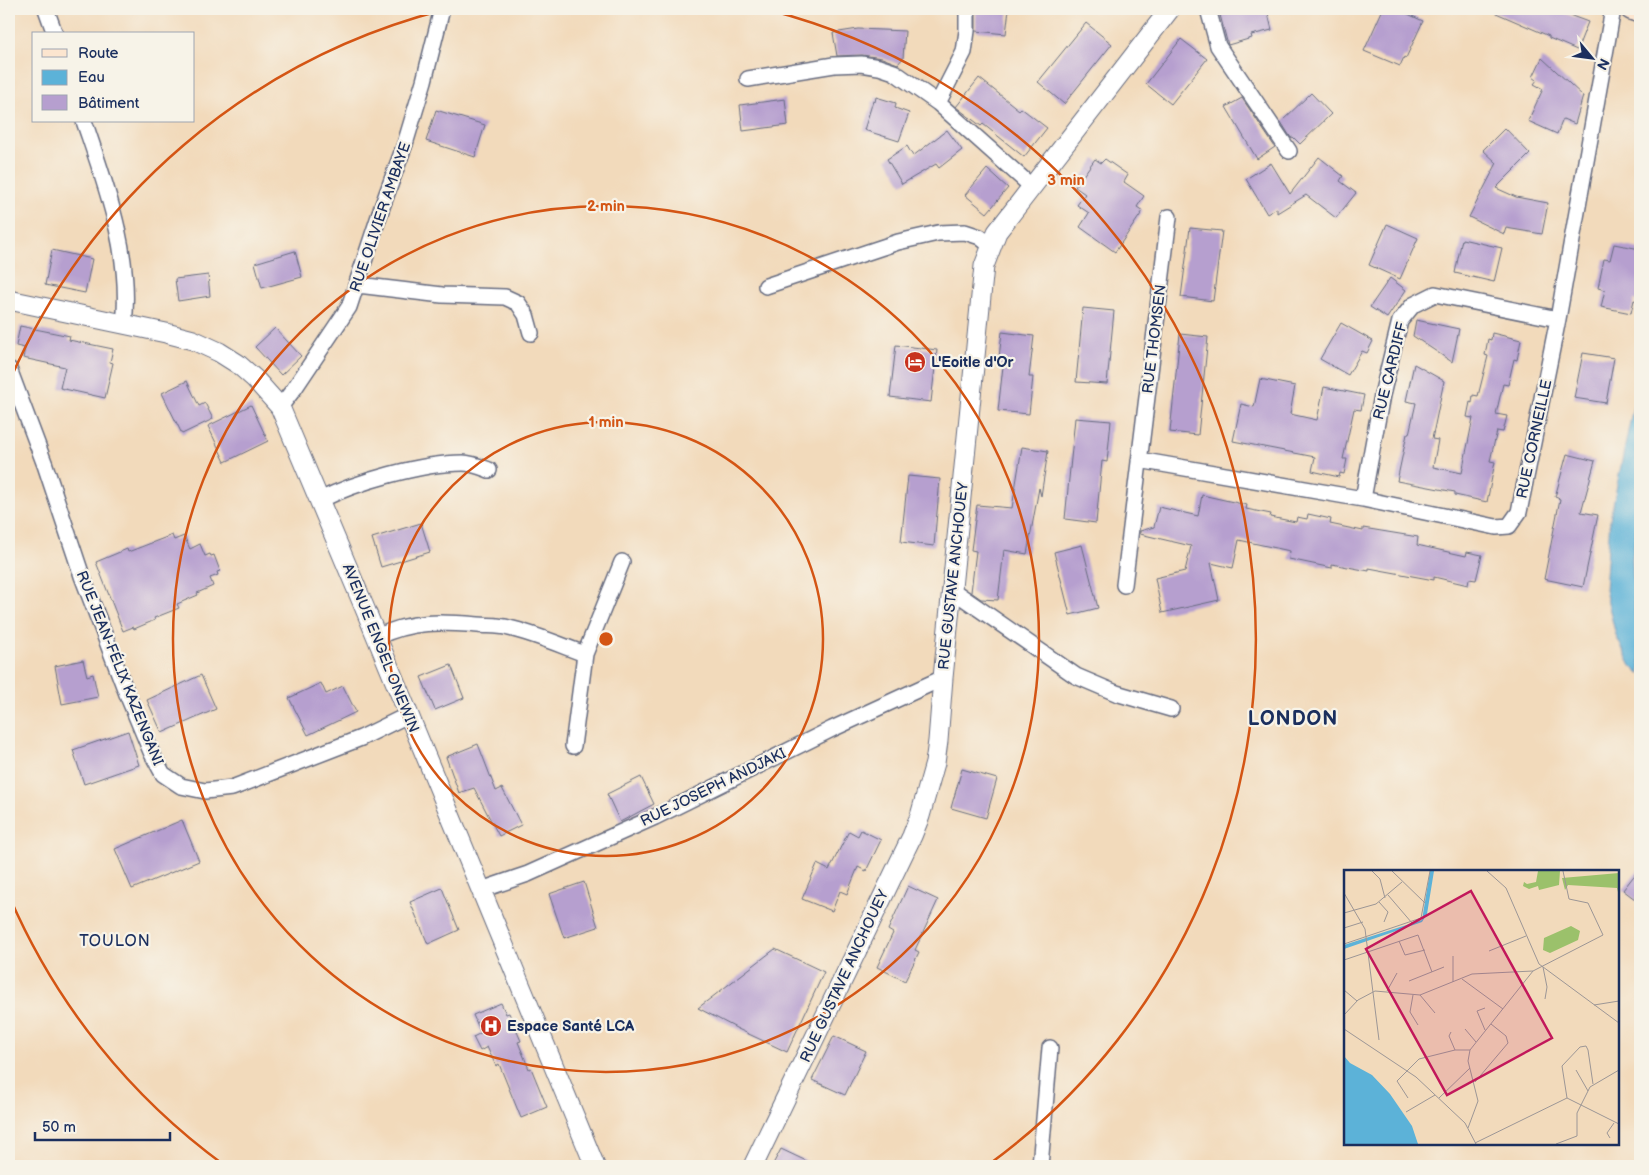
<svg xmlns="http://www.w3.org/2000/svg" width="1649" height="1175" font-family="'Balsamiq Sans',sans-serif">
<rect width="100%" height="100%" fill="#f7f3e8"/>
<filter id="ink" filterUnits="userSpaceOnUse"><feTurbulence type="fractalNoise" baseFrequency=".02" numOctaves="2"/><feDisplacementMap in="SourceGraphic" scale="10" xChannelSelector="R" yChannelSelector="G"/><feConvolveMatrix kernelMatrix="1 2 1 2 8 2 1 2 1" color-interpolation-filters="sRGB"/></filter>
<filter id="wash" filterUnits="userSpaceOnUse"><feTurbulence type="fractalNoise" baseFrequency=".0096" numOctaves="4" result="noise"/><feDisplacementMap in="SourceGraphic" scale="20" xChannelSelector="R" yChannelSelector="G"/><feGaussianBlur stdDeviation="1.12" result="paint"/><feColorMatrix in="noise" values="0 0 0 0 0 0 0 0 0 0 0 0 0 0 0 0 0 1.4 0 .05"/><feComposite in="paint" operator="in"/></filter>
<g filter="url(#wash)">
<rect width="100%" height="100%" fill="#f2dabb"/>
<path fill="#5cb2d8" stroke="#3c709b" d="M1640 373V502L1632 559 1635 615 1640 630V675L1631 666 1616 636 1605 590 1610 519Z"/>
<g id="blocks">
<path fill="#b69fcf" d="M976 9H1009L1006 34 976 31Z
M1246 9H1267L1272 30 1251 35 1252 38 1228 45 1220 15Z
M1383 9H1397L1423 21 1406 58 1404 57 1400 66 1364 51Z
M1487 9H1553L1588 22 1577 50 1549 38V36Z
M1086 23 1112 44 1064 104 1038 82Z
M858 29 905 31 903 58 898 64 882 58 862 55 837 56 833 33Z
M1181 39 1207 59 1171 104 1146 84Z
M1542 58 1583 96 1575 124 1563 119 1557 134 1528 121 1543 89 1534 84 1537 80 1533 77Z
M979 78 1019 110 1021 108 1047 128 1024 157 983 124 981 126 956 107Z
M1311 93 1331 114 1300 144 1293 137 1291 138 1281 122Z
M876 97 896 103 895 108 909 113 899 141 864 130 873 101 875 102Z
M1242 98 1275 147 1257 159 1226 107Z
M785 99 788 125 743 131 740 105Z
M436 110 485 125 475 157 426 141Z
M1505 128 1530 154 1496 188 1516 197 1548 203 1542 234 1506 228 1504 234 1469 217 1497 163 1483 150Z
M947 130 962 150 939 168 936 164 902 184 887 159 907 146 913 156Z
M1319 157 1343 176 1340 181 1356 193 1336 218 1306 195 1277 213V208L1267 214 1246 179 1271 163 1290 194Z
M1095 159 1101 163 1105 159 1128 175 1124 182 1144 196 1137 207 1143 211 1115 252 1080 227 1089 213 1077 205 1085 194 1075 187Z
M987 169 1008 188 987 213 965 195Z
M1387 224 1418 238 1400 279 1369 265Z
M1190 228 1222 231 1213 301 1181 297Z
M1462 239 1502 248 1494 282 1455 273Z
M1614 244 1640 249V302L1634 300 1631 313 1601 307 1605 290 1598 288 1604 259 1610 260Z
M52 250 92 259 85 293 45 285Z
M295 251 302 277 262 288 255 263Z
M208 275 210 296 178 301 175 279Z
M1390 278 1406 290 1387 318 1370 307Z
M1083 308 1114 311 1107 384 1076 382Z
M1416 320 1459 329 1452 362 1413 336Z
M1341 323 1373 341 1367 353 1362 351 1348 375 1320 359Z
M20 326 70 336 69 340 113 349 110 362 113 363 105 398 60 388 65 367 23 358 25 348 16 346Z
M275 328 301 356 281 375 255 347Z
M1002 332 1034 336 1029 377H1033L1029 414 998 411 1003 366H998Z
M1492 333 1521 340 1517 360 1514 359 1508 385 1503 384 1496 414 1507 416 1503 432 1497 431 1490 461 1495 462 1487 502 1455 495V492L1397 481 1407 434H1409L1416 403 1406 401 1414 364 1444 381 1432 439 1438 440 1433 467 1462 473 1473 418 1467 417 1470 402 1472 403 1473 395 1478 396 1488 356 1485 355 1488 339 1491 340Z
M1180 334 1208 337 1198 435 1170 432Z
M896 345 937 350 931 402 890 397Z
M1583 353 1614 358 1606 403 1574 398Z
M1260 379 1295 386 1290 414 1317 420 1324 387 1364 395 1361 410 1354 409 1343 459H1347L1344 474 1340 473 1339 477 1312 471 1315 457 1233 441 1241 404 1254 407Z
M187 381 199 406 205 403 213 419 182 434 162 393Z
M251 405 268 441 225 462 208 426Z
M1075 418 1111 421 1107 462 1102 461 1096 523 1065 519Z
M1022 447 1048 451 1041 496 1039 488 1027 554 1004 550 998 600 981 599 971 592 976 551 971 550 977 505 1012 508Z
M1567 454 1595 461 1581 512 1598 515 1583 587 1544 579 1560 499 1555 497Z
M908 476 940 479 934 546 901 542Z
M1202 495 1247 505 1246 509 1271 514 1270 517 1296 522 1297 517 1307 519 1308 514 1331 519 1330 524 1363 531V528L1418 537 1417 545 1466 556 1467 552 1482 555 1476 580 1469 579 1468 585 1434 577V580L1369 568V571L1332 564V568L1289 559 1290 551 1239 540 1233 568 1211 563 1219 600 1162 613 1155 578 1185 571 1191 546 1140 534V531L1154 527 1159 507 1198 516Z
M421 523 430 552 381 567 372 538Z
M172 535 174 540 184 536 190 549 200 544 205 556 210 554 211 556 214 555 220 571 217 572 218 575 210 578 213 586 197 593 198 595 177 604 179 608 154 618 155 620 134 629 133 627 123 631 96 562 127 549 128 552Z
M1082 545 1098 608 1070 615 1054 552Z
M83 660 87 676 93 674 98 697 62 704 55 666Z
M451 665 464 698 435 710 421 677Z
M201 675 216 709 162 733 147 700Z
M321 683 326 694 343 686 356 712 308 735 289 698Z
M128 731 139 765 84 784 73 750Z
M478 744 496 791 502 788 521 825 499 836 474 788 459 793 446 757Z
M962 769 997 779 986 818 951 808Z
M641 777 654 804 620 822 607 794Z
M182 820 199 861 132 889 115 849Z
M861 830 881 840 866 871 858 867 847 894 840 891 832 911 802 899 817 864 829 870 849 831 858 836Z
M1640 868V903L1623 890Z
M584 882 598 927 564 938 549 894Z
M908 886 938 900 915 950 919 952 905 981 877 967 893 933 888 930Z
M442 888 459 930 428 944 410 902Z
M775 949 824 972 787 1052 738 1029 698 1008Z
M501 1003 506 1014 509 1013 521 1041 518 1042 529 1069 531 1068 547 1107 521 1118 499 1064 496 1066 487 1047 480 1051 473 1037 481 1033 473 1015Z
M834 1036 866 1051 845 1095 812 1080Z
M781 1149 817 1166H772Z"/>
</g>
</g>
<g filter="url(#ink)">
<use href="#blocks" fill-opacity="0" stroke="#666b7f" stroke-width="1"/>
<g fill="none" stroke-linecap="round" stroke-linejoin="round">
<g stroke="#666b7f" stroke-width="18">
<path id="minor" d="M46 9 55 34
M1208 9 1218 46 1289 151
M748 79 834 65 861 64 879 67 894 72 938 103 1031 186
M938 103 964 52 967 31V9
M84 121C106 186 132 254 124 324
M358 285 442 295 505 297 518 303 526 315 531 333
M766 286 898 242 938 233 965 232 980 237 991 246
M9 369 45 465 82 576 127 694 152 754 163 774 181 786 205 791 232 788 361 738 408 715
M280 407 294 389 349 307 382 207 405 144 424 81 442 9
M1139 460 1363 499 1496 527 1509 526 1519 512 1558 319 1613 9
M1363 499 1382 395 1400 321 1413 305 1435 294 1558 319
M320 500C356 482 422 463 463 463 471 463 481 467 489 470
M1124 585 1169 217
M952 590 1076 676 1116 693 1171 709
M377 637C412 620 441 622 478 625 488 626 499 625 509 628 535 634 560 645 585 654L573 746
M585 654 622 562
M481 890 528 874 655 817 832 729 943 678
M1040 1166 1050 1048"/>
</g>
<g stroke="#666b7f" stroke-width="21">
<path id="tertiary" d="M9 300 166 333 193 340 219 352 238 364 255 379 280 407 363 604 595 1166
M753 1166 912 836 920 816 935 763 938 741 943 678 984 266 997 232 1170 9"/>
</g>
<g stroke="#666b7f" stroke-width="24">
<path id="secondary" d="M1631 9 1640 12"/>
</g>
<use href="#minor" stroke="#fff" stroke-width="15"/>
<use href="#tertiary" stroke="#fff" stroke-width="19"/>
<use href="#secondary" stroke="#fce5cf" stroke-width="21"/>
</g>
</g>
<g fill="none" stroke="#d45514" stroke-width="2.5">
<circle cx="606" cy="639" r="217"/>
<circle cx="606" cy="639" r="433"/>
<path d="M224 1165A650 650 0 0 1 10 898M10 380A650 650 0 0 1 443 10M769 10A650 650 0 0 1 988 1165"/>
</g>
<defs>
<g id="hotel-disc" transform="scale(1.125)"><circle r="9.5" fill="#c8321e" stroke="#f7f3e8"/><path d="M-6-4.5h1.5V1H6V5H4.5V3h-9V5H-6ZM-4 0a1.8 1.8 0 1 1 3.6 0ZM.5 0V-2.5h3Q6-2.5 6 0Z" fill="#fff"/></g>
<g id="hospital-disc" transform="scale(1.125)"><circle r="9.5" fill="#c8321e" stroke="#f7f3e8"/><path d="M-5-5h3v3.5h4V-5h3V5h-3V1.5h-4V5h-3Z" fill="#fff"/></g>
</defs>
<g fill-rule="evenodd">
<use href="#hotel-disc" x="915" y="362"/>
<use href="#hospital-disc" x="491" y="1026"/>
</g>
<g text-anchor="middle" stroke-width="4.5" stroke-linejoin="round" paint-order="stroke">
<g font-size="15" fill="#1b2f5e" stroke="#f7f3e8">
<text transform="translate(380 217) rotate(-71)" y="5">RUE OLIVIER AMBAYE</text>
<text transform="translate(1154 339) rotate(-83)" y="5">RUE THOMSEN</text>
<text transform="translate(1390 371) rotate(-76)" y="5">RUE CARDIFF</text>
<text transform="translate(1534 439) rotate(-78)" y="5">RUE CORNEILLE</text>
<text transform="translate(953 576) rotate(-84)" y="5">RUE GUSTAVE ANCHOUEY</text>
<text transform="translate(381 648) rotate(68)" y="5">AVENUE ENGEL ONEWIN</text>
<text transform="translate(120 668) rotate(68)" y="5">RUE JEAN-FÉLIX KAZENGANI</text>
<text transform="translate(713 787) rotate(-26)" y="5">RUE JOSEPH ANDJAKI</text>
<text transform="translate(844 976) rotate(-65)" y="5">RUE GUSTAVE ANCHOUEY</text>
</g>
<g font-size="15" font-weight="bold" fill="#1b2f5e" stroke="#f7f3e8" text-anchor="start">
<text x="931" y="367">L'Eoitle d'Or</text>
<text x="507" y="1031">Espace Santé LCA</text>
</g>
<g font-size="16" letter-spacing="1" fill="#1b2f5e" stroke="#f7f3e8">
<text x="115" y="946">TOULON</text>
</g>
<g font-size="20" font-weight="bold" letter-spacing="1" fill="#1b2f5e" stroke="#f7f3e8">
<text x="1293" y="725">LONDON</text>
</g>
</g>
<g transform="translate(1344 870)">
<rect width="275" height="275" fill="#f2dabb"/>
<path d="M194 1H216L215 15 195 20 194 16 185 19 179 16 180 12 183 14 192 12ZM275 3 274 22 273 18 224 15 221 20 218 8ZM227 56 236 61 234 70 206 83 199 80 200 68Z" fill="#9bc16b"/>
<path d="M86 1H90L83 44 78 52 0 79V75L78 50ZM0 186 6 193 28 205 46 224 68 256 74 274H0Z" fill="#5cb2d8"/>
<path fill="none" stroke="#9c9696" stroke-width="1" d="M28 1 36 9 41 28M48 1 81 33M143 1 162 18 195 94 275 153M0 23 21 59 35 170M44 25 68 53M35 32 44 42 40 52M0 43 32 34 58 12M0 58 19 52M55 71 61 85 81 80M0 74 77 48 86 1M145 81 182 66M109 86V112M0 90 74 65 88 102M199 97 203 117 201 129M118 109 159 139M65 111 100 97M0 120 13 131M43 121 53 103M69 125 66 142 74 155M76 125 91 143M250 135 275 131M0 145 14 130 31 121 76 125 128 104 189 101M0 159 72 207 121 253 132 274M121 159 132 172M141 160 133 141 141 138M107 162 105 166 111 180M232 200 244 221M131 212 164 173 162 166 147 154M64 228 53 211 75 189 111 180H126M95 228 126 198M223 228 218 196 236 177 242 176 244 180 249 214M223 228 275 254M62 242 91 225M124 258 134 231 124 191 126 180 189 101 259 65 244 33 225 29 219 1M266 268 263 263 270 253M131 273 223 228M212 274 233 266V243L246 217 275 200"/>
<path fill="#c2185b" fill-opacity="0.15" stroke="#c2185b" stroke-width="2.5" d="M127 21 208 168 103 225 22 79Z"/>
<rect width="275" height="275" fill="none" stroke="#1b2f5e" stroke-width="2.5"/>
</g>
<circle cx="606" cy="639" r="8" fill="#d45514" stroke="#f7f3e8" stroke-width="2.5"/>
<g font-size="15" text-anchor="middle" font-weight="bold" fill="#d45514" stroke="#f7f3e8" stroke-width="4.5" stroke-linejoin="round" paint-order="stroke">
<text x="1066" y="185">3 min</text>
<text x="606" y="211">2 min</text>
<text x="606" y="427">1 min</text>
</g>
<rect width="1649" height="1175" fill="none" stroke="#f7f3e8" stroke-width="30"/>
<rect x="32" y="32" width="162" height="90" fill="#f7f3e8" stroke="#9fa5b1"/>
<rect x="42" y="49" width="25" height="8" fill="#fce5cf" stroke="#9fa5b1"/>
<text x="78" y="58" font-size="15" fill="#1b2f5e">Route</text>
<rect x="42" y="70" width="25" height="15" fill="#5cb2d8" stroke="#9fa5b1"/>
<text x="78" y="82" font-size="15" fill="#1b2f5e">Eau</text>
<rect x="42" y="95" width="25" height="15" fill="#b69fcf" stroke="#9fa5b1"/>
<text x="78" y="108" font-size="15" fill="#1b2f5e">Bâtiment</text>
<g transform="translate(1592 58) rotate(119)" stroke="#f7f3e8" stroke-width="4" paint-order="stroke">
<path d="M0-4L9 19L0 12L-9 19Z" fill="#1b2f5e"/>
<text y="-8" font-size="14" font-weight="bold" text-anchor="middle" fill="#1b2f5e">N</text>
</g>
<path d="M35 1132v8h135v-8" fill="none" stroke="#1b2f5e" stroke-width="2.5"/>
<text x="42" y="1132" font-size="15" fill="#1b2f5e" stroke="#f7f3e8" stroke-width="4" paint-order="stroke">50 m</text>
</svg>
